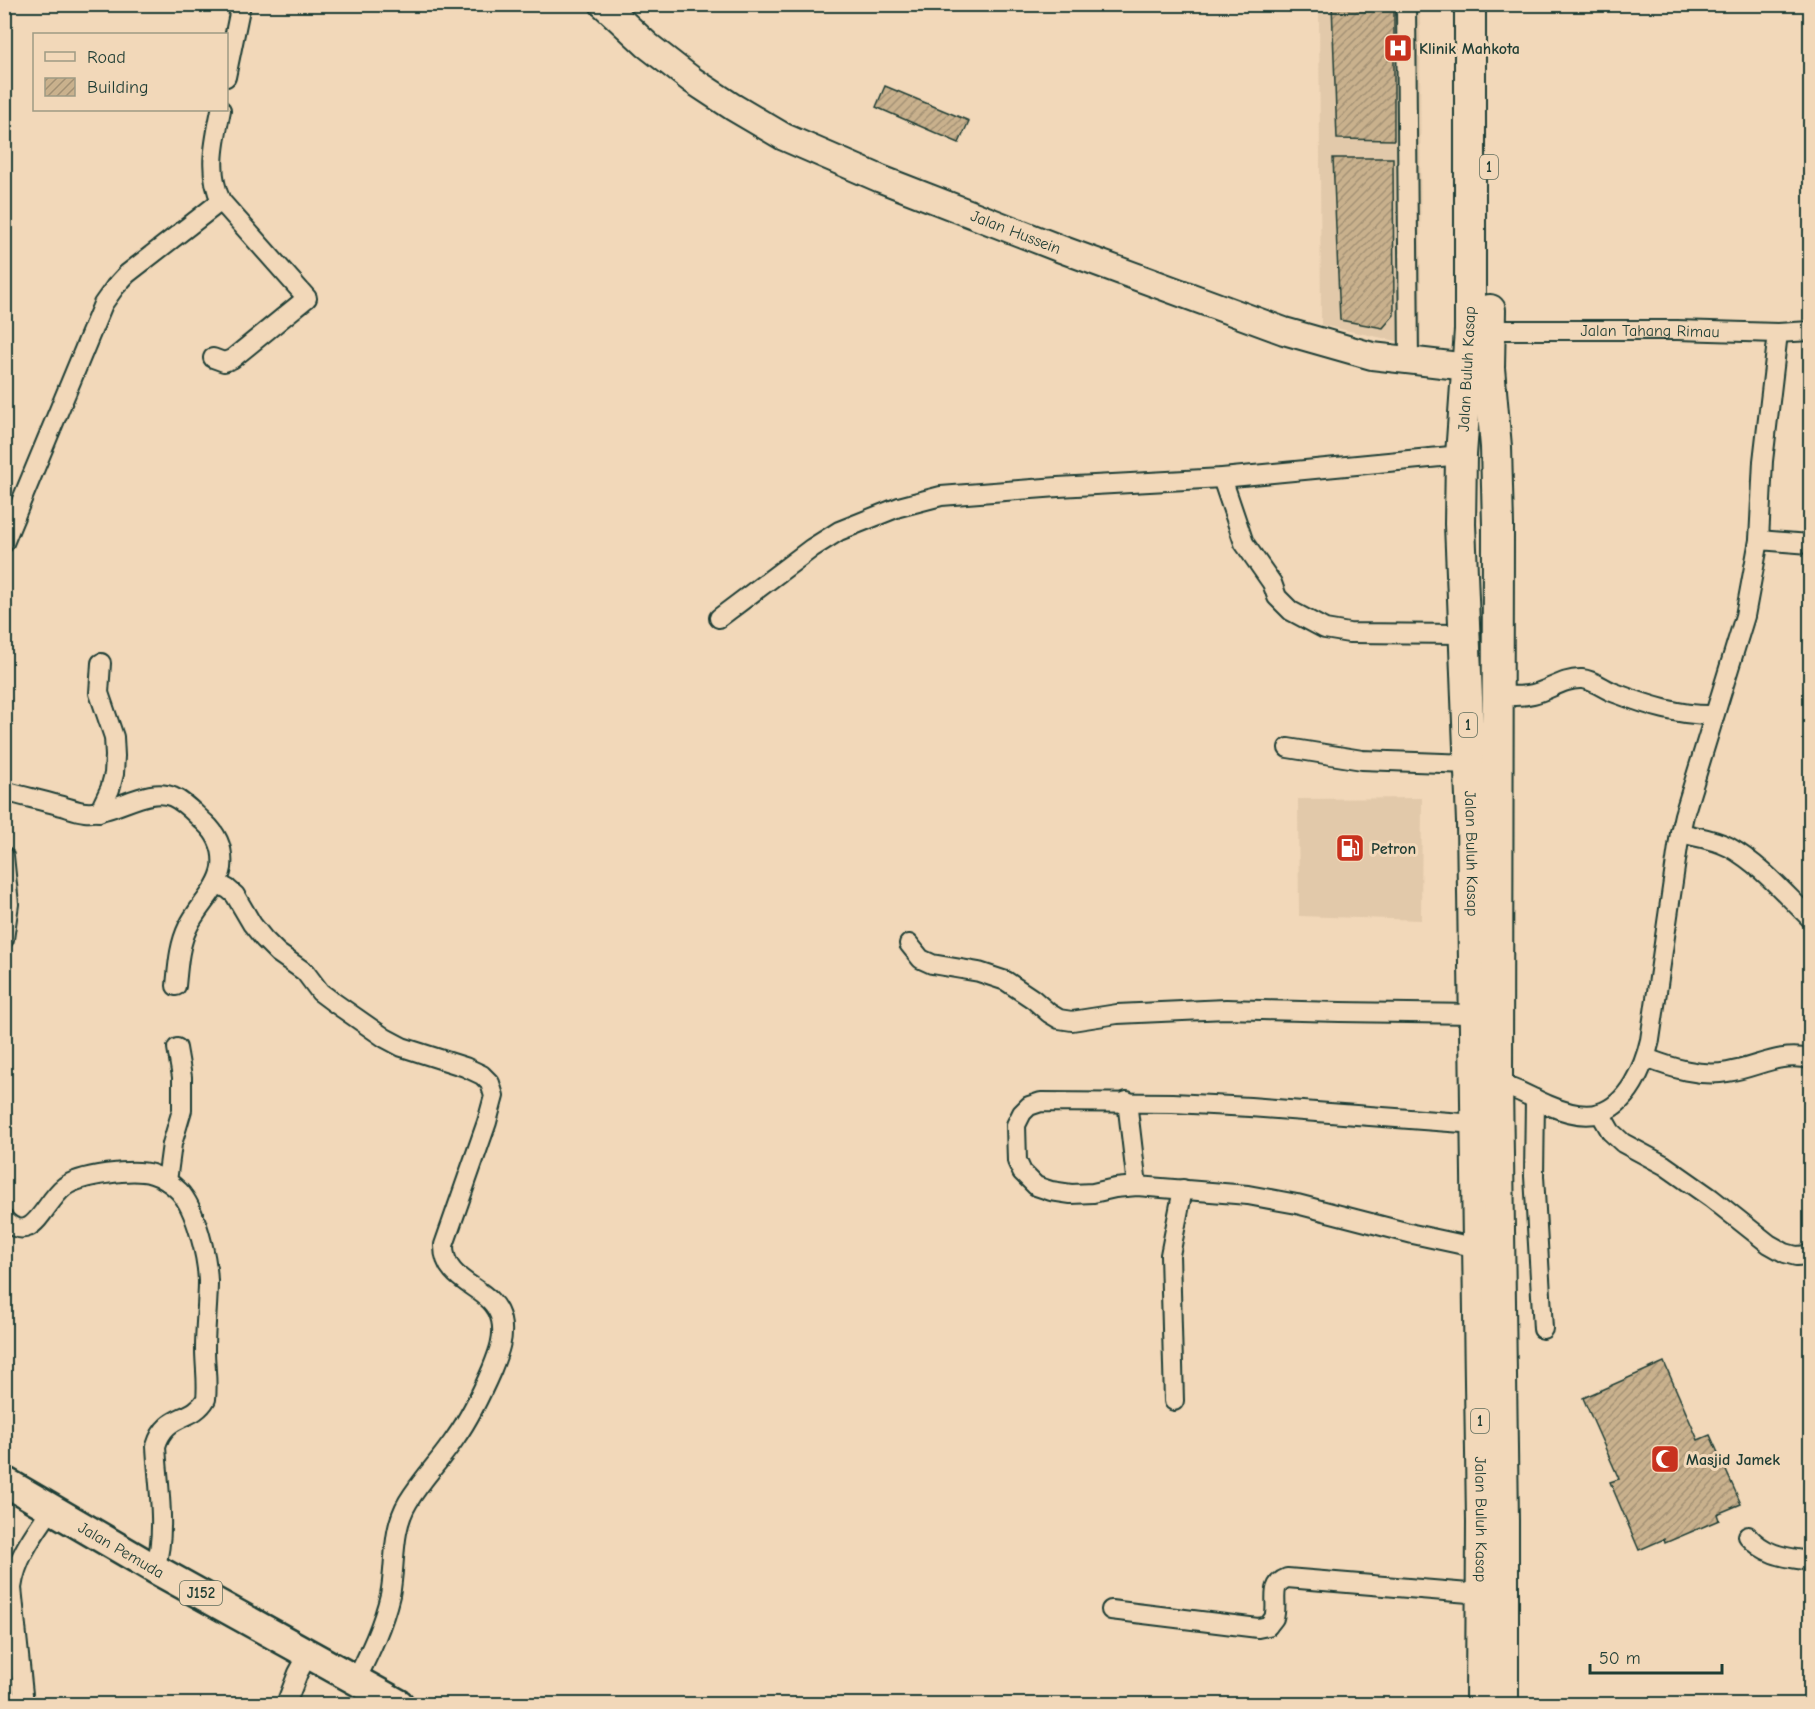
<svg xmlns="http://www.w3.org/2000/svg" width="1815" height="1709" font-family="'Comic Neue',sans-serif">
<defs>
<pattern id="building-hatch" width="6" height="6" patternUnits="userSpaceOnUse" patternTransform="scale(1.5)"><rect width="6" height="6" fill="#c9b18d"/><path d="M-1 1l2-2M0 6l6-6M5 7l2-2" fill="none" stroke="#a39174"/></pattern>
</defs>
<rect width="100%" height="100%" fill="#f2d8b9"/>
<filter id="ink" filterUnits="userSpaceOnUse"><feTurbulence type="fractalNoise" baseFrequency=".0167" numOctaves="2"/><feDisplacementMap in="SourceGraphic" scale="12" xChannelSelector="R" yChannelSelector="G"/><feConvolveMatrix kernelMatrix="1 2 1 2 8 2 1 2 1" color-interpolation-filters="sRGB"/></filter>
<g filter="url(#ink)">
<path fill="#e2c9aa" d="M1319 5H1420L1421 346 1321 325Z
M1422 798 1421 920 1299 916 1298 799Z"/>
<path fill="url(#building-hatch)" stroke="#1f3d34" stroke-width="1.5" d="M1332 4H1394V140L1337 139Z
M885 86 969 121 959 143 876 107Z
M1333 158H1393L1394 315 1383 328 1340 320Z
M1664 1362 1698 1440 1710 1435 1741 1504 1717 1514 1719 1520 1665 1543 1664 1539 1639 1550 1610 1482 1619 1479 1583 1398Z"/>
<g fill="none" stroke-linecap="round" stroke-linejoin="round">
<g stroke="#1f3d34" stroke-width="22">
<g id="minor">
<path d="M1406 4 1409 362"/>
<path d="M226 77 241 4"/>
<path id="s1" d="M1490 330H1677L1778 333 1810 331"/>
<path d="M213 358 224 362 232 359 307 298 221 201C207 171 215 141 221 110"/>
<path d="M1222 478 1244 543 1272 583 1277 597 1291 611 1325 629 1349 633 1464 634"/>
<path d="M1759 540 1810 544"/>
<path d="M4 543 103 304 115 287 127 274 221 201"/>
<path d="M719 618 812 548 839 531 899 507 941 496 1058 487 1222 478 1461 455"/>
<path d="M1497 695C1509 696 1521 697 1533 694 1550 690 1564 678 1582 679 1594 680 1604 689 1615 693 1647 705 1680 716 1714 715"/>
<path d="M1288 748 1362 760 1469 764"/>
<path d="M4 791C22 796 40 800 58 805 67 807 76 811 85 812 113 815 148 785 173 797 185 802 195 814 205 823 218 835 224 850 222 868 218 890 197 907 188 927 179 945 178 966 176 986"/>
<path d="M99 812 110 789 114 774 115 756 114 737 99 693 101 663"/>
<path d="M1680 833C1697 837 1714 839 1729 847 1761 865 1785 894 1810 918"/>
<path d="M4 856 9 904 4 939"/>
<path d="M217 883 228 889 235 895 252 924 264 939 278 953 305 972 320 992 332 1001 385 1038 402 1047 465 1067 482 1075 490 1083 494 1096 487 1122 444 1245C443 1286 494 1285 501 1320 505 1337 498 1354 492 1369 482 1392 471 1416 456 1437 441 1460 422 1479 408 1502 391 1530 396 1565 390 1595 383 1625 370 1652 356 1680"/>
<path d="M909 944 921 959 932 964 979 972 1006 981 1033 999 1049 1013 1059 1019 1072 1021 1117 1014 1226 1009 1340 1012 1475 1014"/>
<path d="M1646 1058C1672 1068 1700 1077 1728 1072 1759 1067 1778 1052 1810 1059"/>
<path d="M1497 1084C1515 1087 1531 1098 1548 1105 1562 1111 1584 1118 1599 1113 1628 1105 1644 1067 1650 1040L1680 833 1684 815 1745 616 1759 540 1763 461 1778 333"/>
<path d="M1535 1099 1534 1176 1543 1329"/>
<path d="M1127 1101 1137 1186"/>
<path d="M1600 1113 1611 1132 1623 1143 1664 1165 1711 1198 1769 1244 1785 1253 1796 1256 1810 1255"/>
<path d="M1476 1124 1250 1107 1173 1103 1041 1102 1029 1106 1022 1113 1016 1125 1017 1161 1022 1172 1036 1186 1051 1191 1071 1194 1093 1193 1115 1188 1137 1186 1248 1195 1297 1204 1413 1234 1478 1248"/>
<path d="M167 1181 172 1144 182 1110V1077L177 1048"/>
<path d="M4 1219C10 1226 19 1231 28 1227 40 1222 51 1197 64 1187 79 1175 134 1168 152 1174 162 1177 172 1184 179 1191 196 1209 207 1256 208 1281 208 1303 205 1326 205 1349 205 1366 208 1382 206 1399 192 1423 166 1412 156 1446 158 1486 167 1530 155 1569"/>
<path d="M1174 1401 1170 1255 1183 1189"/>
<path d="M1748 1536C1766 1556 1785 1557 1810 1561"/>
<path d="M1111 1610 1258 1628 1268 1626C1270 1623 1272 1621 1274 1618 1279 1603 1268 1585 1287 1578L1481 1594"/>
<path d="M24 1704 12 1588C16 1557 35 1533 52 1508"/>
<path d="M286 1704 298 1673 309 1653"/>
</g>
</g>
<g stroke="#1f3d34" stroke-width="30">
<g id="secondary">
<path id="s2" d="M603 4 647 45 692 80 733 107 784 137 881 179 1061 249 1284 331 1372 356 1468 367"/>
</g>
</g>
<g stroke="#1f3d34" stroke-width="33">
<g id="primary">
<path id="s3" d="M4 1481 155 1569 399 1704"/>
</g>
</g>
<g stroke="#1f3d34" stroke-width="34">
<g id="trunk">
<path id="s4" d="M1470 4V330L1461 455 1460 524 1472 822 1482 1522 1481 1704"/>
<path d="M1490 310 1489 368 1496 447 1498 525 1497 1084 1503 1521V1704"/>
</g>
</g>
<use href="#minor" stroke="#f2d8b9" stroke-width="18"/>
<use href="#secondary" stroke="#f2d8b9" stroke-width="26"/>
<use href="#primary" stroke="#f2d8b9" stroke-width="28"/>
<use href="#trunk" stroke="#f2d8b9" stroke-width="30"/>
</g>
</g>
<defs>
<g id="hospital-square" transform="scale(1.5)"><rect x="-9" y="-9" width="18" height="18" rx="4" fill="#c8321e" stroke="#f2d8b9"/><path d="M-5-5h3v3.5h4V-5h3V5h-3V1.5h-4V5h-3Z" fill="#fff"/></g>
<g id="fuel-square" transform="scale(1.5)"><rect x="-9" y="-9" width="18" height="18" rx="4" fill="#c8321e" stroke="#f2d8b9"/><path d="M-5.5-6h7V0h2V4h1.3V-2.5L3-4.5l.8-.8L6-3V5H2.5V1h-1V6h-7ZM-4.2-4.7v3.2H.2V-4.7Z" fill="#fff"/></g>
<g id="mosque-square" transform="scale(1.5)"><rect x="-9" y="-9" width="18" height="18" rx="4" fill="#c8321e" stroke="#f2d8b9"/><path d="M3.5-4.9A6 6 0 1 0 3.5 4.9A5 5 0 1 1 3.5-4.9Z" fill="#fff"/></g>
</defs>
<g fill-rule="evenodd">
<use href="#hospital-square" x="1398" y="48"/>
<use href="#fuel-square" x="1350" y="848"/>
<use href="#mosque-square" x="1665" y="1459"/>
</g>
<g text-anchor="middle" stroke-width="6" stroke-linejoin="round" paint-order="stroke">
<g fill="#f2d8b9" stroke="#5e6c5c" stroke-width="1.5">
<rect x="1480" y="155" width="18" height="24" rx="4.5"/>
<rect x="1459" y="713" width="18" height="24" rx="4.5"/>
<rect x="1471" y="1409" width="18" height="24" rx="4.5"/>
<rect x="180" y="1581" width="42" height="24" rx="4.5"/>
</g>
<g font-size="15" font-weight="bold" fill="#1f3d34">
<text x="1489" y="172">1</text>
<text x="1468" y="730">1</text>
<text x="1480" y="1426">1</text>
<text x="201" y="1598">J152</text>
</g>
<g font-size="16" font-weight="bold" fill="#1f3d34" stroke="#f2d8b9" text-anchor="start">
<text x="1419" y="54">Klinik Mahkota</text>
<text x="1371" y="854">Petron</text>
<text x="1686" y="1465">Masjid Jamek</text>
</g>
<g font-size="16" fill="#1f3d34" stroke="#f2d8b9">
<text dy="6" stroke="none"><textPath href="#s2" startOffset="476">Jalan Hussein</textPath></text>
<text dy="6" stroke="none"><textPath href="#s1" startOffset="160">Jalan Tahang Rimau</textPath></text>
<text transform="translate(1466 369) rotate(-87)" y="6">Jalan Buluh Kasap</text>
<text dy="6" stroke="none"><textPath href="#s4" startOffset="850">Jalan Buluh Kasap</textPath></text>
<text dy="6" stroke="none"><textPath href="#s4" startOffset="1516">Jalan Buluh Kasap</textPath></text>
<text dy="6" stroke="none"><textPath href="#s3" startOffset="136">Jalan Pemuda</textPath></text>
</g>
</g>
<rect width="1815" height="1709" fill="none" stroke="#f2d8b9" stroke-width="24"/>
<rect x="12" y="12" width="1791" height="1685" fill="none" stroke="#1f3d34" stroke-width="2" filter="url(#ink)"/>
<rect x="33" y="33" width="195" height="78" fill="#f2d8b9" stroke="#9e9a84" stroke-width="1.5"/>
<rect x="45" y="52" width="30" height="9" fill="#f2d8b9" stroke="#9e9a84" stroke-width="1.5"/>
<text x="87" y="63" font-size="18" fill="#1f3d34">Road</text>
<rect x="45" y="78" width="30" height="18" fill="url(#building-hatch)" stroke="#9e9a84" stroke-width="1.5"/>
<text x="87" y="93" font-size="18" fill="#1f3d34">Building</text>
<path d="M1590 1664v9h132v-9" fill="none" stroke="#1f3d34" stroke-width="3"/>
<text x="1599" y="1664" font-size="18" fill="#1f3d34" stroke="#f2d8b9" stroke-width="4.5" paint-order="stroke">50 m</text>
</svg>
